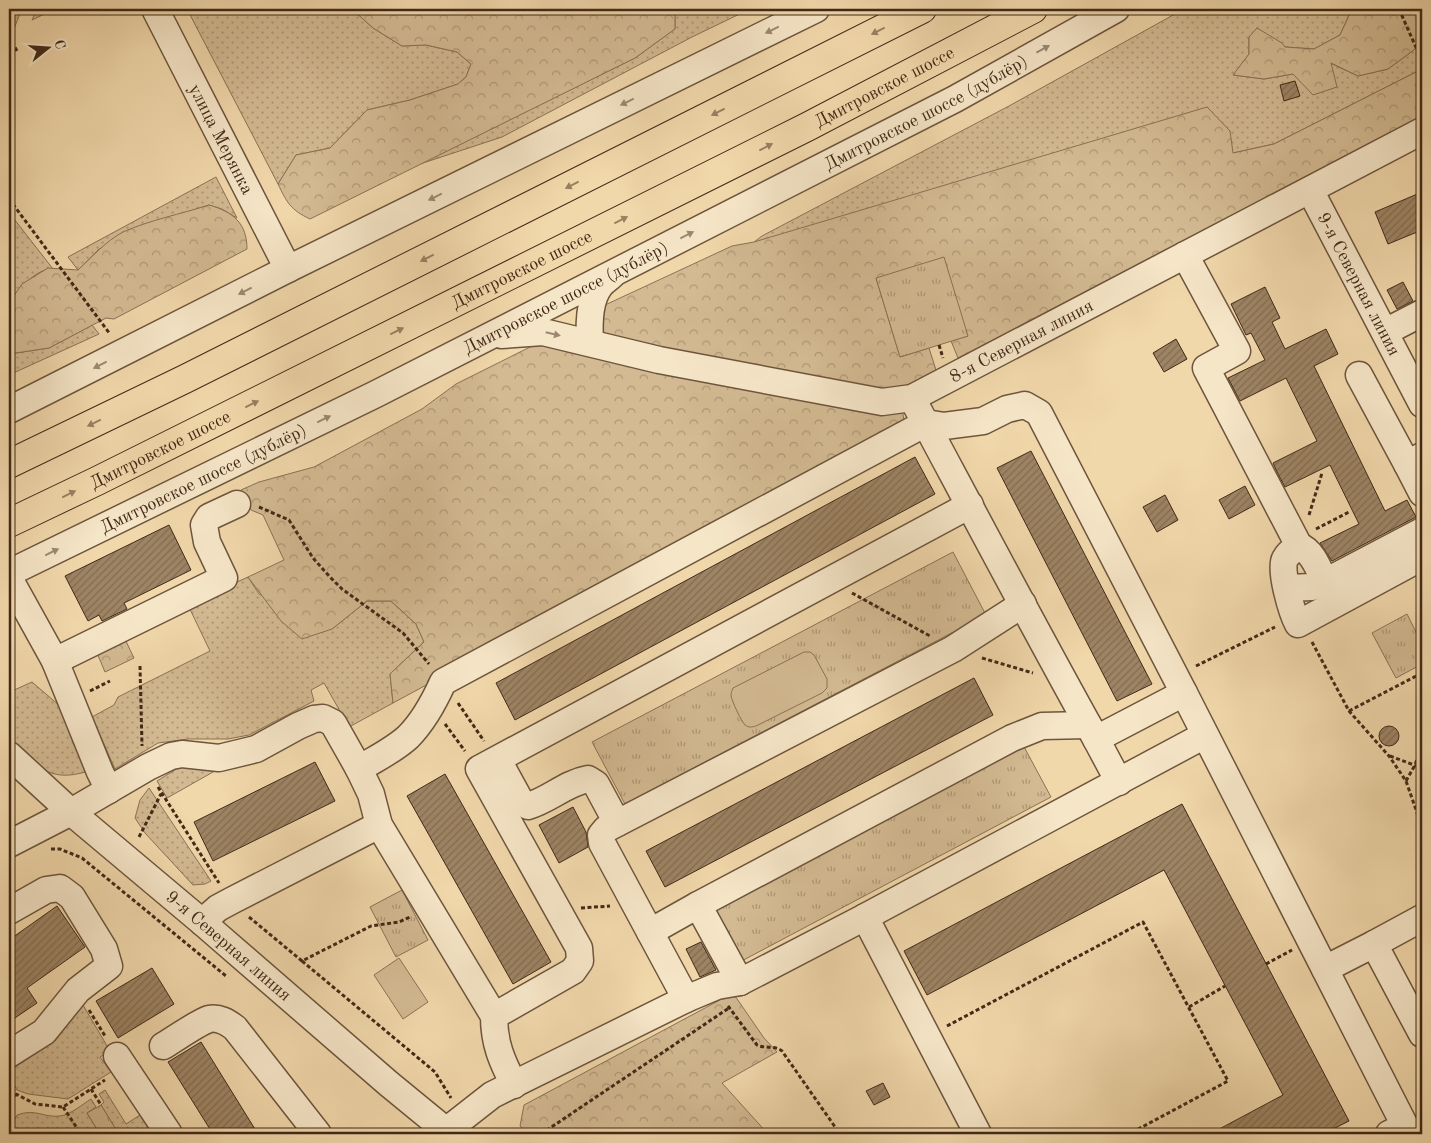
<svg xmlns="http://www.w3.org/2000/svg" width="1431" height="1143" font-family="'Old Standard TT',serif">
<defs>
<pattern id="grass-dots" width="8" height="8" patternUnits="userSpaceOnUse" patternTransform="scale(1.25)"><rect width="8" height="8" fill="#d3ba92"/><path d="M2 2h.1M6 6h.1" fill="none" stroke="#ad9776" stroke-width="1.8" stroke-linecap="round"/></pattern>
<pattern id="forest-crowns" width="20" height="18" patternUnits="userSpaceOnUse" patternTransform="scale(1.25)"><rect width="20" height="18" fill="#d3ba92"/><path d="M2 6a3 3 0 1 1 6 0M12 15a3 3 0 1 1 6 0" fill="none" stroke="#ad9776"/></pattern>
<pattern id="park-tufts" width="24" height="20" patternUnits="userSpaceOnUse" patternTransform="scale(1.25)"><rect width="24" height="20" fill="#d3ba92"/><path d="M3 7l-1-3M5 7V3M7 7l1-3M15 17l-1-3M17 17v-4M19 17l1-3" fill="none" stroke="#ad9776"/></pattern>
<pattern id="building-hatch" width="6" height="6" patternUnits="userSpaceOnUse" patternTransform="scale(1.25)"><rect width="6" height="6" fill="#9d8464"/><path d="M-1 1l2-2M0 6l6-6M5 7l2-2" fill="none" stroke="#826c51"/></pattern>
</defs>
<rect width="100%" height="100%" fill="#f1d8ab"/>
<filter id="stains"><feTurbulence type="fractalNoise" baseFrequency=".004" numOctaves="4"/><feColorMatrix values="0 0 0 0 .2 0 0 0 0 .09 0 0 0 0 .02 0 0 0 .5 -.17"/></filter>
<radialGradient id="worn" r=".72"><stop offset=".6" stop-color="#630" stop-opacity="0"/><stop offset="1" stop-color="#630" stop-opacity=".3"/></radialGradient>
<path fill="url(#grass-dots)" stroke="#8a7255" d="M9 9H22L13 31 9 23Z
M37 9H55L32 20Z
M87 9H125C112 15 100 18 87 9Z
M187 9H352L373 28 402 46 426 45 457 52 471 64 466 77 458 84 410 100 367 110 330 148 296 155 278 184Z
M675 9H750L692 37 502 137 420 164 635 58 675 29Z
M1184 9H1352L1340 35 1314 49 1285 47 1249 37V54L1234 75 1264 79 1293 74 1330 63 1358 76 1388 69 1422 44V69L1274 144 1233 153 754 242 762 236 1009 106Z
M216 177 237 218 222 209 209 205 181 214 99 249 78 270 68 257Z
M9 214 11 215 53 269C36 268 18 290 9 303Z
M92 325 99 334 9 375V354L49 348Z
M248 577 259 594 332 629 367 601H391L416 624 424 642 390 674 393 703 349 727 324 683 311 690 314 701 249 735 228 739H188L158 743 115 769 92 717 114 705 118 697 210 651 187 603 236 580 237 582Z
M32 682 67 712 89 771C47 784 37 765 9 739V687L12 691Z
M229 763 167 798 157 781 183 765Z
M149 788 211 881 205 884 193 885 145 833 135 818 140 800Z
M83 1005 110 1051 100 1057 111 1072 68 1099 28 1094 17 1090 9 1076V1071L55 1041Z
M105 1090 126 1124 140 1115 152 1134H104L115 1128 101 1105 104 1102 99 1094Z
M91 1099 96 1107 87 1113 100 1134H9V1129L17 1115C36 1108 43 1118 60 1116 70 1115 83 1104 91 1099Z"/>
<path fill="url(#forest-crowns)" stroke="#8a7255" d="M352 9H675V29L635 58 310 219C291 210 287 203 278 184L296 155 330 148 367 110 410 100 458 84 466 77 471 64 457 52 426 45 402 46 373 28Z
M1352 9H1422V44L1388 69 1358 76 1331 63 1337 87 1313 95 1293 74 1264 79 1233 75 1249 54V37L1257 28 1282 43 1285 47 1314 49 1340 35Z
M1422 69V116L958 358 951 341 968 336 876 278 900 357 929 348 936 370 911 385 902 409 905 426 393 703 390 674 424 642 416 624 391 601H367L332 629 302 639 281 621 248 577 284 560 263 515 251 510 241 490 259 482 314 467 422 409 456 384 536 344 564 341 605 305 732 246 754 242 1207 107 1230 131 1233 153 1274 144Z
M209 205C233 212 247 223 247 249L114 319 106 318 49 348 9 354V303L22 284 48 268 78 270C92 257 106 241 123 232 150 220 181 214 209 205Z
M123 635 134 658 105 672 97 653Z
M733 993 764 1038 777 1052 722 1083 768 1134H528L520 1126 524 1105Z"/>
<path fill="url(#park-tufts)" stroke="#8a7255" d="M944 257 968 336 900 357 876 278Z
M953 552 986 615 625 804 592 742Z
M1407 614 1422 644V664L1396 678 1372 633Z
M1022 743 1051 797 736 964 708 910Z
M402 890 428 940 396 957 370 907Z
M101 1105 115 1128 104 1134H100L87 1113Z"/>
<path fill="#d3ba92" stroke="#8a7255" d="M804 652H810L814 655 827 679V688L822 693 756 726C752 727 749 728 745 725 741 721 732 701 731 696 731 692 732 691 733 688Z
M399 958 428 1002 403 1019 374 975Z"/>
<path fill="url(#building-hatch)" stroke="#412918" d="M1295 81 1300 96 1284 101 1280 85Z
M1422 192V230L1388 244 1375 212Z
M1403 282 1413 301 1397 309 1387 290Z
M1265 287 1280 318 1272 322 1285 349 1326 329 1338 354 1314 366 1385 511 1407 500 1416 517 1332 561 1320 543 1359 524 1330 465 1285 487 1278 474 1273 463 1317 441 1286 378 1240 401 1228 378 1265 360 1251 333 1246 335 1231 304Z
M1176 339 1187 359 1164 372 1153 353Z
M1031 451 1152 684 1117 701 997 468Z
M915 457 935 494 515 720 496 683Z
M1245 486 1255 505 1229 519 1219 500Z
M1165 495 1178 520 1157 532 1143 507Z
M169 525 191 570 124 603 127 609 102 621 99 615 88 621 65 576Z
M974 678 993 715 665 887 646 851Z
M1379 736a10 10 0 1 1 20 0a10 10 0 1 1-20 0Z
M315 762 335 801 213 861 194 822Z
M445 774 551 962 513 984 407 796Z
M1182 804 1349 1121 1323 1134H1210L1283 1095 1164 870 927 995 904 951Z
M573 807 586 832 588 847 559 863 539 825Z
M57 906 85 947 27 988 37 1003 9 1022V940Z
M701 942 716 970 700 977 686 949Z
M152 968 174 1004 118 1038 96 1001Z
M201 1042 258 1134H213L168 1062Z
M883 1083 890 1097 874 1105 866 1091Z"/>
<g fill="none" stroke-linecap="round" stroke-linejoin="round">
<g stroke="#6d553d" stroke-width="29">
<g id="minor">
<path id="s1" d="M155 9 288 269"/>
<path id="s2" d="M1310 190 1422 404"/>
<path d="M1185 255 1237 351 1206 368 1299 546C1294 549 1288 553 1285 559 1279 569 1292 613 1298 624L1422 557"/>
<path d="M1385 332 1422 313"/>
<path id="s3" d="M501 335 543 332 659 360 882 402 912 398 1422 131"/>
<path d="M590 342C589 326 589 300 600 286 603 282 608 279 612 275"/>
<path d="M1359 375 1407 464 1422 456"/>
<path d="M9 410 288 269 816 9"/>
<path d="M1407 464 1422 493"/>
<path d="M1299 546C1313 551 1319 570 1325 582"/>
<path id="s4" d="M9 573 376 394 955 99 1116 9"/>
<path d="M9 578 55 661 100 772 109 790"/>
<path d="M1287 588 1312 587 1323 583 1422 531"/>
<path d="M55 661 224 578 207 542 204 525 209 517 237 504"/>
<path d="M1184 693 1405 1126 1389 1134"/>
<path d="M1096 739 1119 782"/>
<path id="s5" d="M9 755 71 812 202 922 389 1084 450 1134"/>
<path d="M498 760 521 802 528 806C549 800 566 783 588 779L596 784 617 823"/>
<path d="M359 769C375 759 394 750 408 737 424 721 434 702 443 682L926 423 944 426 983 421 1007 409 1025 405 1039 413 1184 693 1096 739C1033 626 973 512 912 398"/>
<path d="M9 844 71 812 148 767 171 756 182 754 219 758 256 749 298 726 314 719 323 718 333 723 359 769 371 794 379 825 494 1016C494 1044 502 1061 514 1085"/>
<path d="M9 911 46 890 60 888 72 897 104 949 109 966 78 990 44 1032 9 1054"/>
<path d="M865 917 740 982 698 905 1012 738 1042 726 1088 725"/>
<path d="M1422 918 1374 944 1422 1034"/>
<path d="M202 922 218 908 231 901 379 825"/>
<path d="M650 932 698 905"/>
<path d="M1325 969 1374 944"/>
<path d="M686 999 602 843 601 835 606 829 953 649 1023 604"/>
<path d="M494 1016 573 971 580 961 579 948 479 769 970 505"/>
<path d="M163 1046C173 1040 199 1022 209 1019 219 1017 227 1022 235 1028L318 1134"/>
<path d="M117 1056 169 1134"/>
<path d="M446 1131 492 1095 686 999 717 986 740 982"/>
<path d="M978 1134 865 917 1205 735"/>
</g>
</g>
<g stroke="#412918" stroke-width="30">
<g id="highway">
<path d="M9 464 185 379 922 9"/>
<path id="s6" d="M9 523 97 481 807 127 1033 9"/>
</g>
</g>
<path stroke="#412918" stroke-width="3" stroke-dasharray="4 2.5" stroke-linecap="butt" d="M1399 9 1422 61
M9 36 18 53
M9 199 110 334
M939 345 943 358
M259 507 289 520 313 558 329 576 342 589 403 633 429 664
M1309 515 1322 473
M1316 529 1349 512
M852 593 930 636
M1312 642 1349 711 1389 756 1406 781 1422 827
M982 658 1033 673
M140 666 142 746
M1196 666 1275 627
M90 691 110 681
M458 703 484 741
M1349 711 1422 673
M445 724 465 751
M1390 756 1422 768
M1406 781 1415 765 1422 744
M158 787 219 883
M139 837 161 794
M51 849H60L82 858 226 976
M581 908 610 906
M249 917 302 961 371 926 399 922 410 917
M302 961 435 1072 451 1098
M1266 964 1292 950
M728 1006 757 1045C765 1049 775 1045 782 1051L840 1134
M1189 1007 1225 986
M89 1010 105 1036
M947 1026 1143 922 1228 1081 1129 1134
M9 1082 16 1094 35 1104 63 1107 105 1080
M91 1089 101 1105
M63 1107 81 1134
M9 1108 16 1094
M541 1134 729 1008"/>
<use href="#minor" stroke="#f6e6c8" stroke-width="26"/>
<use href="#highway" stroke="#f1d8ab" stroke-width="28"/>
</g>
<defs><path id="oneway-solid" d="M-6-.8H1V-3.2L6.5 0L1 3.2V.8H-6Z" transform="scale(1.25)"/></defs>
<g fill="#9c8870">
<use href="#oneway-solid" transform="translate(772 30) rotate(154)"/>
<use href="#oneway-solid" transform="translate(1043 49) rotate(-29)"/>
<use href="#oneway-solid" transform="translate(627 102) rotate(154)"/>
<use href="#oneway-solid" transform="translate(435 197) rotate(154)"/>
<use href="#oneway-solid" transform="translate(687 235) rotate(-27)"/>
<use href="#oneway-solid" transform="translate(245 291) rotate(153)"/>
<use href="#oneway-solid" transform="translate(553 334) rotate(13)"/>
<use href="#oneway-solid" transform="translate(100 365) rotate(153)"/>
<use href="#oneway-solid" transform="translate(324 419) rotate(-26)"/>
<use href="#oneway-solid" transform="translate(52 552) rotate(-26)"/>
</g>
<g fill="#998062">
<use href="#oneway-solid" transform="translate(878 31) rotate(153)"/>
<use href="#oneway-solid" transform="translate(718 112) rotate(153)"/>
<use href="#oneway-solid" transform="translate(766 147) rotate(-27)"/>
<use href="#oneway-solid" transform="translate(572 185) rotate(153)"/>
<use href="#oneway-solid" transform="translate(621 220) rotate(-27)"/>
<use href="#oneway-solid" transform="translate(427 258) rotate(153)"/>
<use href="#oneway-solid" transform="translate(397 331) rotate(-26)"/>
<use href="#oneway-solid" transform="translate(252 404) rotate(-26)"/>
<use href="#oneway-solid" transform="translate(94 423) rotate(154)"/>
<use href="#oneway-solid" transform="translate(69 494) rotate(-26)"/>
</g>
<g text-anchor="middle" stroke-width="4" stroke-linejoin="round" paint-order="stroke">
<g font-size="18" fill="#412918" stroke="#f6e6c8">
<text dy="6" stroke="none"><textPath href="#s6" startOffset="978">Дмитровское шоссе</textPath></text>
<text dy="6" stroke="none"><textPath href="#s4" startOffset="1026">Дмитровское шоссе (дублёр)</textPath></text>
<text dy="6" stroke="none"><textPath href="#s1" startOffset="146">улица Мерянка</textPath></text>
<text dy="6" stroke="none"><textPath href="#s6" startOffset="572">Дмитровское шоссе</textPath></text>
<text dy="6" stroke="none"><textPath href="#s2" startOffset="106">9-я Северная линия</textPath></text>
<text dy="6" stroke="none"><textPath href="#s4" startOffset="621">Дмитровское шоссе (дублёр)</textPath></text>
<text dy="6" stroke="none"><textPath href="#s3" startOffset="542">8-я Северная линия</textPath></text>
<text dy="6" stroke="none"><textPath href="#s6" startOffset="168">Дмитровское шоссе</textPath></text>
<text dy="6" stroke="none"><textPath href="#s4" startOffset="216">Дмитровское шоссе (дублёр)</textPath></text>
<text dy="6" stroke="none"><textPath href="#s5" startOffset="291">9-я Северная линия</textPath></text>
</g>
</g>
<rect width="1431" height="1143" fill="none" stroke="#f1d8ab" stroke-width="30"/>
<rect x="10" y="10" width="1411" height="1123" fill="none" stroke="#412918" stroke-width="2.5"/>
<rect x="15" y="15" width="1401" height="1113" fill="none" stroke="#412918"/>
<g transform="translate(48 48) rotate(73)" stroke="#f6e6c8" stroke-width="4" paint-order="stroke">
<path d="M0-4L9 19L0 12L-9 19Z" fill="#412918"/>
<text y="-8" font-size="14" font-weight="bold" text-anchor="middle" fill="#412918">С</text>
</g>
<rect width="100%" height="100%" filter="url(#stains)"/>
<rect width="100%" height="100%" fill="url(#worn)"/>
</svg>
